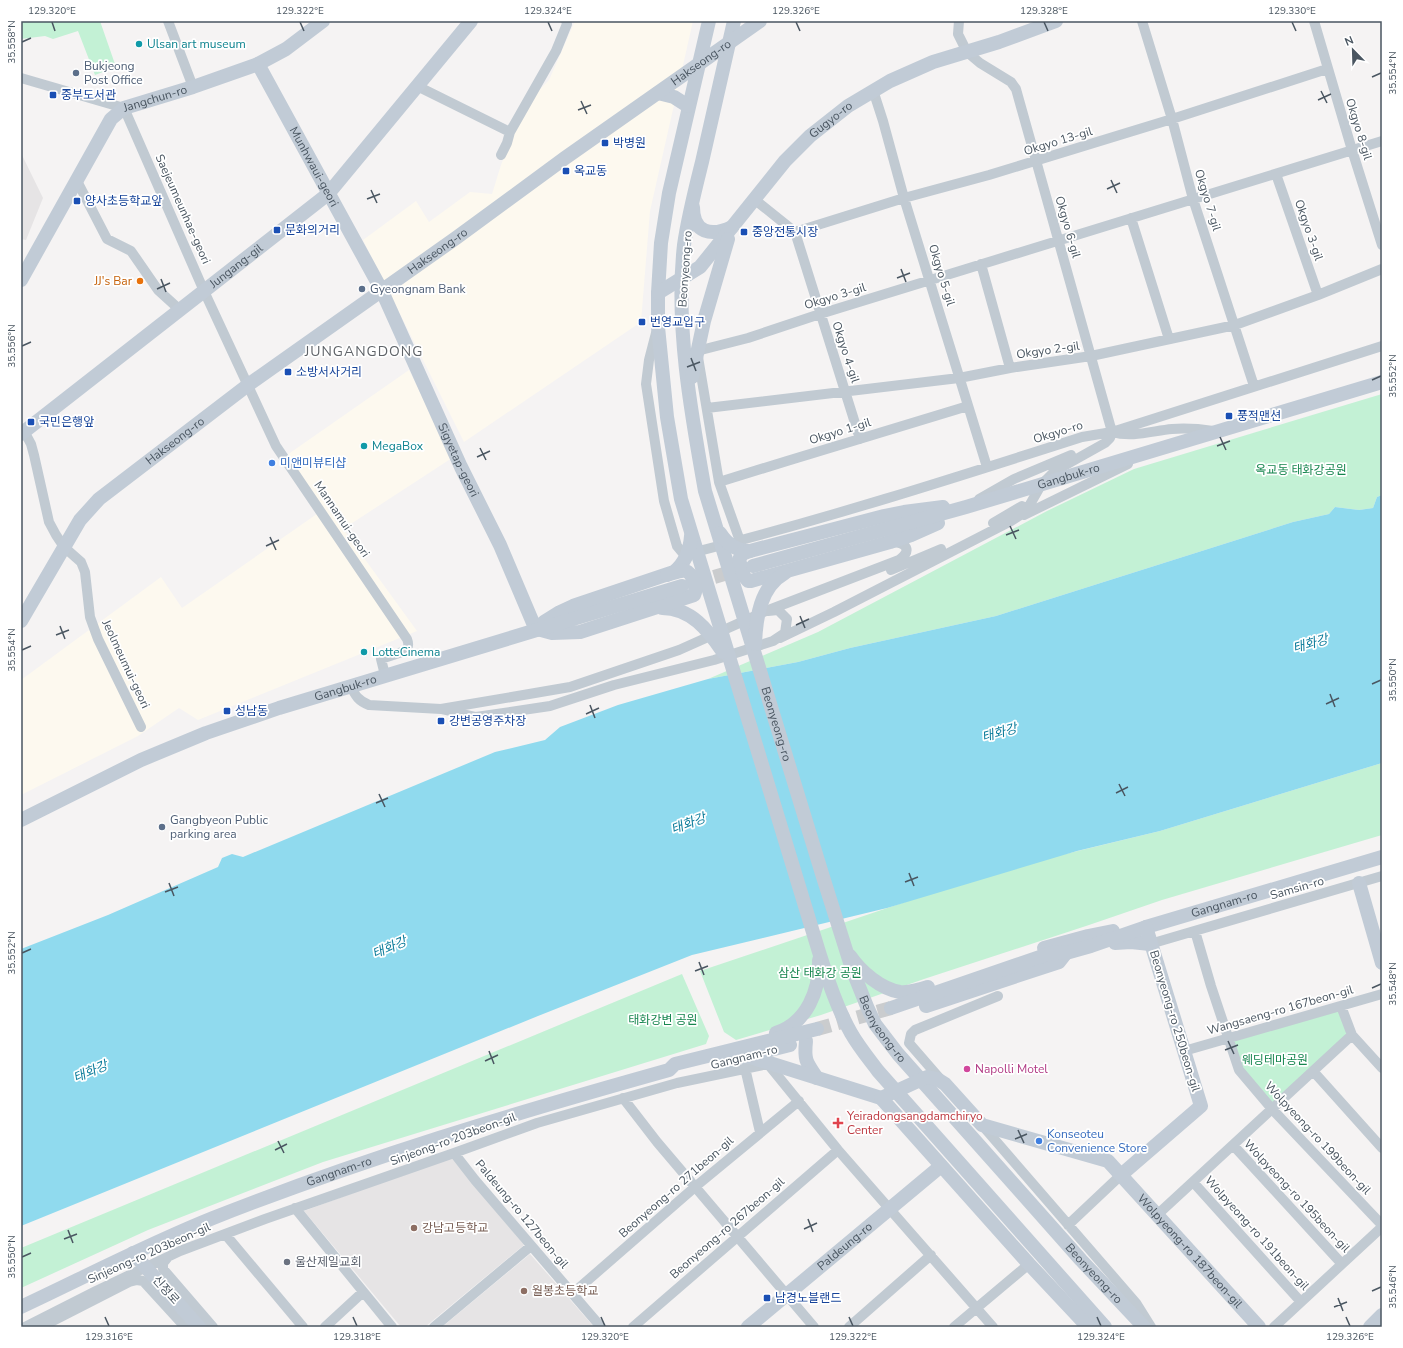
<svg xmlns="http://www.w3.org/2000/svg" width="1403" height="1348" font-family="'Nunito Sans','Noto Sans KR',sans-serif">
<rect width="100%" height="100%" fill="#f5f3f3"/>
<path fill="#fdf9ef" d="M575 21H693L650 211 641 322 464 442 363 240 416 201 429 222 470 192 492 194 501 165 524 106 549 80Z
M409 370 452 458 343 529 417 631 198 720 179 708 138 736 21 795V680L161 577 182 608 324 509 287 455Z"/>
<path fill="#e6e4e5" d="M21 153 43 198 26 240 21 239Z
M451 1157 524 1245 425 1327H401L304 1211Z
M530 1254 594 1327H442Z"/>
<path fill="#c3f1d5" d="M21 21H100L116 67 95 75 78 31 53 39 45 36 21 39Z
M1382 394V495L1377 497 1373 508 1359 510 1335 507 1329 514 1293 522 996 616 850 648 798 662 708 679 818 632 1047 511 1134 469Z
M1382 763V835L1162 900 1089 925 924 979 821 1015 736 1040 724 1032 700 971 1000 870 1160 831Z
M682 974 709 1036 706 1044 323 1162 148 1230 21 1288V1248Z
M1341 1006 1352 1035 1272 1109 1239 1070 1228 1039Z"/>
<path fill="#90daee" d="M1382 495V763L1160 831 1077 851 887 908 692 955 538 1016 21 1226V949L108 915 218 867 222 858 232 854 243 857 495 752 545 740 560 727 618 705 708 679 798 662 850 648 996 616 1293 522 1329 514 1335 507 1359 510 1373 508 1377 497Z"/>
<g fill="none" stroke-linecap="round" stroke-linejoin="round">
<path stroke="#caccce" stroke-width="14" stroke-dasharray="14 7" stroke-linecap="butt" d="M694 583 741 569
M817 1029 891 1008"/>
<path stroke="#c1cad2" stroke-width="10" d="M168 21 193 87
M959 21 958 34 967 52 980 63 1011 82 1016 89 1112 432
M1142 21 1172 119 1193 199 1254 386
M1314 21 1352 150 1382 245
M21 78 124 108 204 291 276 446 407 639C409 644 409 647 405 651L381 659 385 675
M417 86 510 132
M873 90 883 121 904 198 987 467
M501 155 507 143 510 132 556 51 567 24 566 21
M1276 174 1318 295
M77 181 107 239 131 251 158 290 180 310
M754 199 795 232 860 439
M1131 218 1169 339
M795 232 904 198 989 175 1172 119 1327 69
M981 264 1010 368
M656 333 649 360 646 384 664 501 677 546 682 552 687 554C820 521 951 479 1082 437L1112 432 1382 346
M707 408 959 378 1010 368 1091 356 1235 325 1318 295 1382 269
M21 430 24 431 31 444 34 455 49 522 56 535 64 547 81 562 85 572 90 617 98 639 141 727
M1112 432C1132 438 1152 431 1172 429 1186 428 1200 429 1213 431
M719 482 787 461 968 406
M979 499 1014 479 1071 455
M1024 515 1128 464
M993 523 1022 506
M740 541 719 482 697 351 748 338 820 314 1382 141
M891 570 941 549
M780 638 834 612 1011 521 1022 514 1028 508 1041 485 1055 471 1105 443 1110 438 1112 432
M351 686C355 696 359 701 369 705L441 709 476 717 550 706 614 685 714 660 773 641 785 633 787 619 778 610 768 611
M441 709 570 687 679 650 766 611 899 560C912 551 907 542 892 542
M1195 931 1211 986 1239 1070 1272 1109 1382 1225
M1150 944 1382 876
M1341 1006 1352 1035 1382 1068
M1184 1051 1382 994
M745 1068 760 1132
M1313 1071 1382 1148
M942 1081 909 1043 911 1034 915 1030 998 996
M623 1098 657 1142 814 1327
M982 1125 1136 1303 1151 1327
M1233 1145 1342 1264
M454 1153 475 1180 601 1327
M1193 1182 1301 1302
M295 1208 392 1327
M1157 1215 1352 1035
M1068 1225 1121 1175
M225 1234 303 1327
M168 1257 163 1263V1269L213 1327
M572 1294 695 1187 799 1101
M25 1327 96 1291 180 1251 265 1219 454 1153 537 1123 677 1083 768 1064 838 1150 993 1327
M41 1327 129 1282 137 1280 143 1281 185 1327
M325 1327 363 1292
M434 1327 531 1246
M633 1327 838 1150
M849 1327 931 1255
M954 1327 1029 1264
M1274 1327 1382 1227"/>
<g stroke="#c1cbd6" stroke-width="14">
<path d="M709 21 669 193 661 243 658 293V327L667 417 681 499 692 535 819 952C828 980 837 1008 851 1033 859 1047 869 1059 878 1071L1105 1327"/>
<path id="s1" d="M734 21C723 68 713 115 702 162 695 190 688 217 684 245 675 324 691 413 705 491L823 877 852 969 868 1009 875 1024 898 1054 1081 1260 1144 1327"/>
<path id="s2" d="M258 64 381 289 461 467 500 545 536 630"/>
<path d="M658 93 674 97 688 106"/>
<path d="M693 207C693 233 711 237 732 227"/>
<path id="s3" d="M21 280 111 119 124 108 193 87 258 64 286 49 323 21"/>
<path id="s4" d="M658 293 700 267 785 161 810 136 848 106 890 81 933 62 999 42 1056 21"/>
<path d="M692 377 704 321 728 239"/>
<path id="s5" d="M21 434 328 194 471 21"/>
<path d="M720 533C727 544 737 551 750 551L884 516 904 512 943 507"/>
<path d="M750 551 742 554 739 560 744 576 748 581H751L890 542 911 535 938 523"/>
<path id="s6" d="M753 566 966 507 1382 382"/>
<path d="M662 608C691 608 708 630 723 652"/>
<path id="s7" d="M21 621 80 520 99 499 248 385 456 238 565 158 760 21"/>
<path d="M544 622 560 612 573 606 674 572C685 563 690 551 691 536"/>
<path d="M541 630 552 633 580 632 694 595C696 591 696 588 694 583 689 565 681 571 667 575"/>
<path d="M755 644C756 618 760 587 785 573"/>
<path id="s8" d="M21 820 141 760 206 733 279 708 682 586"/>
<path d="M1359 883 1382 963"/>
<path d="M1115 943 1131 942 1150 944"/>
<path d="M1044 948 1088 936 1113 931"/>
<path d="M850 956C861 972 881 989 900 992 910 993 919 990 928 987"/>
<path d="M926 1006 1059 962 1066 953"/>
<path id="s9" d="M891 1008 1054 952 1066 953 1091 946 1146 927 1382 857"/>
<path d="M776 1033C807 1023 820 990 819 960"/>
<path d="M806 1041C804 1060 806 1062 817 1078"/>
<path d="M747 1056 881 1098"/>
<path d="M723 1062 790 1045"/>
<path d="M1121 1175 1201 1106 1146 927"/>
<path d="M133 1253 199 1327"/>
<path id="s10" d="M21 1307C85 1277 148 1244 213 1218 362 1159 515 1113 669 1070L675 1064 817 1029"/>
<path id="s11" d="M748 1327 941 1166"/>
<path id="s12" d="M1088 1327 1029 1264 881 1098 927 1077 937 1079 945 1084 982 1125 1108 1161 1259 1327"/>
<path d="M1370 1327 1382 1315"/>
</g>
</g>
<path fill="none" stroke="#4a5661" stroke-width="1.5" d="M52 22 55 31M300 22 304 31M548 22 552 31M796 22 800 31M1044 22 1048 31M1292 22 1296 31M22 42 31 38M1372 77 1381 73M1321 91 1327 103M1318 100 1331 94M581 101 587 114M578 110 591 105M1111 180 1117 193M1107 189 1120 183M371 190 377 203M367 199 380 194M901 269 906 282M897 278 910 273M161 279 166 292M157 289 170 283M22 346 31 342M691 358 696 371M687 367 700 362M1372 380 1381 376M1220 437 1226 450M1217 446 1230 441M480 448 486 460M477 457 490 451M1010 526 1016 539M1006 535 1019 530M270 537 276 550M266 546 279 540M800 616 805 628M796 625 809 619M60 626 65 639M56 635 69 630M22 650 31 646M1372 684 1381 680M1330 694 1335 707M1326 704 1339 698M590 705 595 718M586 714 599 708M1119 784 1125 796M1116 793 1128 787M379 794 385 807M376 803 388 798M909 873 914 886M905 882 918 877M169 883 174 896M165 892 178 887M22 953 31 949M699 962 704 975M695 971 708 966M1372 988 1381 984M1228 1041 1234 1054M1225 1050 1238 1045M489 1051 494 1064M485 1061 498 1055M1018 1130 1024 1143M1015 1139 1027 1134M278 1141 284 1153M275 1150 287 1144M808 1219 813 1232M804 1229 817 1223M68 1230 73 1243M64 1239 77 1234M22 1257 31 1253M1372 1291 1381 1287M1338 1298 1343 1311M1334 1307 1347 1302M105 1317 109 1326M353 1317 357 1326M601 1317 605 1326M849 1317 853 1326M1097 1317 1101 1326M1346 1317 1350 1326"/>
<g fill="#0f9aa8" stroke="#fff" stroke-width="1.5">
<circle cx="139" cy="44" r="4"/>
<circle cx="364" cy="446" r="4"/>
<circle cx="364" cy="652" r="4"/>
</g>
<g fill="#5c6f8a" stroke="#fff" stroke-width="1.5">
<circle cx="76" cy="73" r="4"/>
<circle cx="362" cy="289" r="4"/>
<circle cx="162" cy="827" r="4"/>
</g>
<g fill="#1a4fb4" stroke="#fff" stroke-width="1.5">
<rect x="49" y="91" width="8" height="8" rx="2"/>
<rect x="601" y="139" width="8" height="8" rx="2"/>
<rect x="562" y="167" width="8" height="8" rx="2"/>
<rect x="73" y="197" width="8" height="8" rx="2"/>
<rect x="273" y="226" width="8" height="8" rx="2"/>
<rect x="740" y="228" width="8" height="8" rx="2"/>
<rect x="638" y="318" width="8" height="8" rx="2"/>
<rect x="284" y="368" width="8" height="8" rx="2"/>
<rect x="1225" y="412" width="8" height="8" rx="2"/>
<rect x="27" y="418" width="8" height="8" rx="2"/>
<rect x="223" y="707" width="8" height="8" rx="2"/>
<rect x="437" y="717" width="8" height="8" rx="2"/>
<rect x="763" y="1294" width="8" height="8" rx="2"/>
</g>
<circle fill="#e8710a" stroke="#fff" stroke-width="1.5" cx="140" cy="281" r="4"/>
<g fill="#3f7fe0" stroke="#fff" stroke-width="1.5">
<circle cx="272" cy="463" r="4"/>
<circle cx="1039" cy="1141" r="4"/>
</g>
<circle fill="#d1479c" stroke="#fff" stroke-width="1.5" cx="967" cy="1069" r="4"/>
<path fill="#e0444e" stroke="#fff" stroke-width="1.5" d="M836 1117h4v4h4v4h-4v4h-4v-4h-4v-4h4z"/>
<g fill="#8d6e63" stroke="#fff" stroke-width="1.5">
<circle cx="414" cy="1228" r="4"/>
<circle cx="524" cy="1291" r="4"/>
</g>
<circle fill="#6b7280" stroke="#fff" stroke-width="1.5" cx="287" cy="1262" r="4"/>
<g text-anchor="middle" stroke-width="3.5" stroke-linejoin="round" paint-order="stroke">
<g font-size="12" fill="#0d838f" stroke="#fff" text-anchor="start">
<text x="147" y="48">Ulsan art museum</text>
<text x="372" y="450">MegaBox</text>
<text x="372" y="656">LotteCinema</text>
</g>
<g font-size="12" fill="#4a5661" stroke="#fff">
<text dy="4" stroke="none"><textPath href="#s7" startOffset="889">Hakseong-ro</textPath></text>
<text dy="4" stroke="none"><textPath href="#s3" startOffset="234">Jangchun-ro</textPath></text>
<text dy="4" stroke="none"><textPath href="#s4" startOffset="247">Gugyo-ro</textPath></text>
<text transform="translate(1359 129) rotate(73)" y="4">Okgyo 8-gil</text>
<text transform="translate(1058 141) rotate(-17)" y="4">Okgyo 13-gil</text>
<text dy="4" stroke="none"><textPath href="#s2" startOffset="117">Munhwaui-geori</textPath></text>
<text transform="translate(1208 200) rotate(73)" y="4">Okgyo 7-gil</text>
<text transform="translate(183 209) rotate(66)" y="4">Saejeumeunhae-geori</text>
<text transform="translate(1068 227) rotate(74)" y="4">Okgyo 6-gil</text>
<text transform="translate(1309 230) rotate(71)" y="4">Okgyo 3-gil</text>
<text dy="4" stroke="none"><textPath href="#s7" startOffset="565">Hakseong-ro</textPath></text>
<text dy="4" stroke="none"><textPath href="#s5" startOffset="273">Jungang-gil</textPath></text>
<text transform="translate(685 269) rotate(-86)" y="4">Beonyeong-ro</text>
<text transform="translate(942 275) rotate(73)" y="4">Okgyo 5-gil</text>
<text transform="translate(835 296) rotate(-17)" y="4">Okgyo 3-gil</text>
<text transform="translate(1048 350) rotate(-8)" y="4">Okgyo 2-gil</text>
<text transform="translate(846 352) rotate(72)" y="4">Okgyo 4-gil</text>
<text transform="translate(840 431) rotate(-17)" y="4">Okgyo 1-gil</text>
<text transform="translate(1058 432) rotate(-17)" y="4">Okgyo-ro</text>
<text dy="4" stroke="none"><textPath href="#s7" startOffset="241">Hakseong-ro</textPath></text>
<text dy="4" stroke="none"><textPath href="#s2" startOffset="444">Sigyetap-geori</textPath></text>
<text dy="4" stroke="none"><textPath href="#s6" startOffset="328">Gangbuk-ro</textPath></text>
<text transform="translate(342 519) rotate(56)" y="4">Mannamui-geori</text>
<text transform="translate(126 664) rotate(65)" y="4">Jeolmeumui-geori</text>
<text dy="4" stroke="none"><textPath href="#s8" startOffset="351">Gangbuk-ro</textPath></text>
<text dy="4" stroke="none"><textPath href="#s1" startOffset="721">Beonyeong-ro</textPath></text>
<text transform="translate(1297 888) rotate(-16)" y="4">Samsin-ro</text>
<text dy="4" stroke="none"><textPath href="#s9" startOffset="350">Gangnam-ro</textPath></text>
<text transform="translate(1280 1010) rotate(-16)" y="4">Wangsaeng-ro 167beon-gil</text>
<text transform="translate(1175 1021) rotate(73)" y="4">Beonyeong-ro 250beon-gil</text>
<text dy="4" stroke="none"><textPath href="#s1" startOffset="1045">Beonyeong-ro</textPath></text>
<text transform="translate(744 1057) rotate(-14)" y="4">Gangnam-ro</text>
<text transform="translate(1318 1138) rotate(47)" y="4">Wolpyeong-ro 199beon-gil</text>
<text transform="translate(453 1139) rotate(-20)" y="4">Sinjeong-ro 203beon-gil</text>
<text dy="4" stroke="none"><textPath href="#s10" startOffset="346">Gangnam-ro</textPath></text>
<text transform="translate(676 1187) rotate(-41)" y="4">Beonyeong-ro 271beon-gil</text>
<text transform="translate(1297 1196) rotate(47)" y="4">Wolpyeong-ro 195beon-gil</text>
<text transform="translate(522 1214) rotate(50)" y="4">Paldeung-ro 127beon-gil</text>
<text transform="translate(727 1228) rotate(-41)" y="4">Beonyeong-ro 267beon-gil</text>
<text transform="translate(1257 1233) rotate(48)" y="4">Wolpyeong-ro 191beon-gil</text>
<text dy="4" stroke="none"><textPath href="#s11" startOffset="126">Paldeung-ro</textPath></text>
<text dy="4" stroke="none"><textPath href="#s12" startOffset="687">Wolpyeong-ro 187beon-gil</textPath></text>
<text transform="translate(149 1253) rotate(-24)" y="4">Sinjeong-ro 203beon-gil</text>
<text dy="4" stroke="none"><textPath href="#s1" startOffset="1369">Beonyeong-ro</textPath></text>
<text transform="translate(166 1290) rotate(48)" y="4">신정로</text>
</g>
<g font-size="12" fill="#4e5e75" stroke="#fff" text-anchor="start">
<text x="84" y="70">Bukjeong<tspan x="84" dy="14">Post Office</tspan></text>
<text x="370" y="293">Gyeongnam Bank</text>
<text x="170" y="824">Gangbyeon Public<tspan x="170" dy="14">parking area</tspan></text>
</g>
<g font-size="12" fill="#164399" stroke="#fff" text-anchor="start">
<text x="61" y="99">중부도서관</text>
<text x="613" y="147">박병원</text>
<text x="574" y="175">옥교동</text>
<text x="85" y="205">양사초등학교앞</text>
<text x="285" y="234">문화의거리</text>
<text x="752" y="236">중앙전통시장</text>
<text x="650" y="326">번영교입구</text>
<text x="296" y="376">소방서사거리</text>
<text x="1237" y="420">풍적맨션</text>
<text x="39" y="426">국민은행앞</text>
<text x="235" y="715">성남동</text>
<text x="449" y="725">강변공영주차장</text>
<text x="775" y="1302">남경노블랜드</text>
</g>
<g font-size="12" fill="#c56008" stroke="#fff" text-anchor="end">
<text x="132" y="285">JJ's Bar</text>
</g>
<g font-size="12" fill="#366cbe" stroke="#fff" text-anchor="start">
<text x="280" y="467">미앤미뷰티샵</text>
<text x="1047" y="1138">Konseoteu<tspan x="1047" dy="14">Convenience Store</tspan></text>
</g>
<g font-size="12" fill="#17864f" stroke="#fff">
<text x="1301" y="474">옥교동 태화강공원</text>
<text x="820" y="977">삼산 태화강 공원</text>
<text x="663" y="1024">태화강변 공원</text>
<text x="1275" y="1064">웨딩테마공원</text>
</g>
<g font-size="12" fill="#b23c85" stroke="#fff" text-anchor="start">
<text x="975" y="1073">Napolli Motel</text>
</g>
<g font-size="12" fill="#be3a42" stroke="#fff" text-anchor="start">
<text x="847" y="1120">Yeiradongsangdamchiryo<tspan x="847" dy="14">Center</tspan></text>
</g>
<g font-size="12" fill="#785e54" stroke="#fff" text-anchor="start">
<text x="422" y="1232">강남고등학교</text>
<text x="532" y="1295">월봉초등학교</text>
</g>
<g font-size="12" fill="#5b616d" stroke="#fff" text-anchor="start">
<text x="295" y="1266">울산제일교회</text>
</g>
<g font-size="13" font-style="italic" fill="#0c7c9b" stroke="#fff">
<text transform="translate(1310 643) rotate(-16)" y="5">태화강</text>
<text transform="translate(999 732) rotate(-16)" y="5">태화강</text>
<text transform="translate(688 823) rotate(-21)" y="5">태화강</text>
<text transform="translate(389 947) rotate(-23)" y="5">태화강</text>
<text transform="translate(90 1071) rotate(-23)" y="5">태화강</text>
</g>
<g font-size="14" letter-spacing="1" fill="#5f6368" stroke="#fff">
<text x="364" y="356">JUNGANGDONG</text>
</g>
</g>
<rect width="1403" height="1348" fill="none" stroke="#ffffff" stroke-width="44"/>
<g transform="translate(1353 50) rotate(337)" stroke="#ffffff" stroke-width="3" paint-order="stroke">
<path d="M0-3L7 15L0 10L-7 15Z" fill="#4a5661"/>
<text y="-6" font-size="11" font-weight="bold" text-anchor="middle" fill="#4a5661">N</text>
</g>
<rect x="22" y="22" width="1359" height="1304" fill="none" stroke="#4a5661" stroke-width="1.5"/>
<g font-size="10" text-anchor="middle" fill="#4a5661">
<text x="52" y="14">129.320°E</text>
<text x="300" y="14">129.322°E</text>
<text x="548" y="14">129.324°E</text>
<text x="796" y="14">129.326°E</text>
<text x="1044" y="14">129.328°E</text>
<text x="1292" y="14">129.330°E</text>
<text transform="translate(11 42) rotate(-90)" y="4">35.558°N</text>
<text transform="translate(1392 73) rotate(-90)" y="4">35.554°N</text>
<text transform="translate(11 346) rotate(-90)" y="4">35.556°N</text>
<text transform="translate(1392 376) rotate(-90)" y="4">35.552°N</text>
<text transform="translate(11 650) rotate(-90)" y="4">35.554°N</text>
<text transform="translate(1392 680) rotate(-90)" y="4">35.550°N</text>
<text transform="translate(11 953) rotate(-90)" y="4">35.552°N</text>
<text transform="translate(1392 984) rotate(-90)" y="4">35.548°N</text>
<text transform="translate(11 1257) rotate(-90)" y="4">35.550°N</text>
<text transform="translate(1392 1287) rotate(-90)" y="4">35.546°N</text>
<text x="109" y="1340">129.316°E</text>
<text x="357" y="1340">129.318°E</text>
<text x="605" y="1340">129.320°E</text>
<text x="853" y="1340">129.322°E</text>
<text x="1101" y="1340">129.324°E</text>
<text x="1350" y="1340">129.326°E</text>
</g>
</svg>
